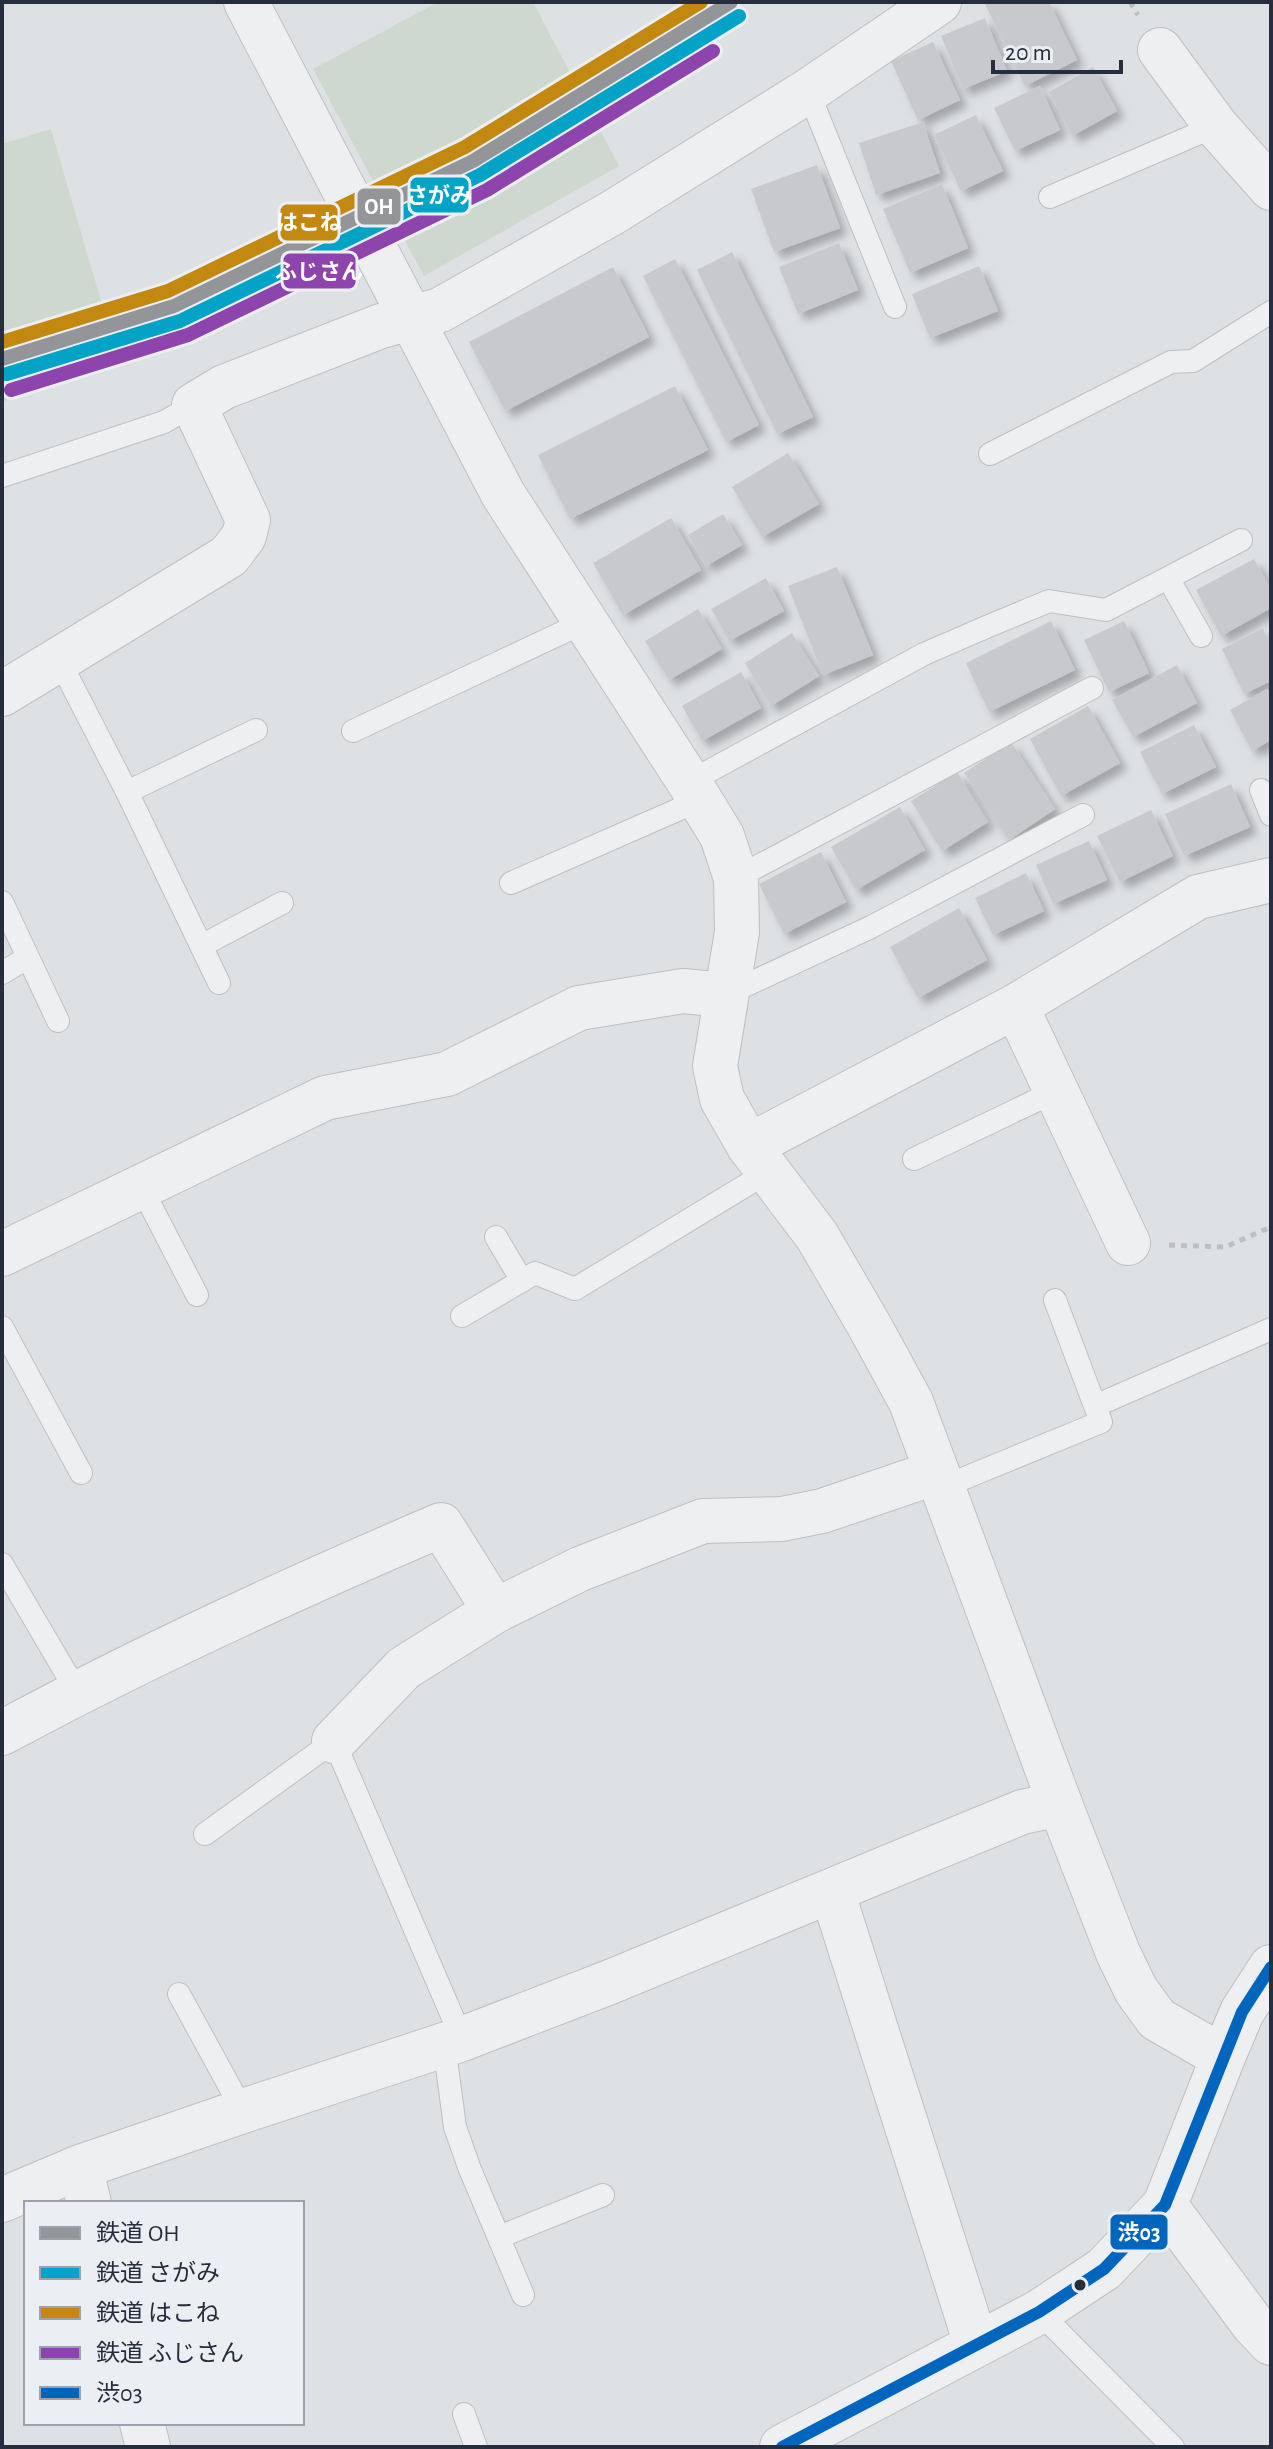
<svg xmlns="http://www.w3.org/2000/svg" width="1273" height="2449" font-family="'Alegreya Sans','Noto Sans JP',sans-serif">
<defs>
<filter id="shadow"><feDropShadow dx="7" dy="7" stdDeviation="4" flood-color="#0004"/></filter>
</defs>
<rect width="100%" height="100%" fill="#dee1e4"/>
<path fill="#ced8cf" d="M438 2H533L619 166 424 276 313 69Z
M51 129 119 363 2 402V144Z"/>
<path fill="#c7c9cc" filter="url(#shadow)" d="M984 2H1049L1077 60 1025 86Z
M985 18 1007 71 963 89 941 36Z
M933 42 960 100 918 120 891 61Z
M1093 67 1117 111 1072 136 1049 92Z
M1040 86 1060 130 1015 151 994 108Z
M976 115 1003 171 961 191 934 135Z
M923 122 940 173 876 195 859 143Z
M817 165 840 228 774 252 751 189Z
M942 184 968 248 910 273 883 209Z
M839 243 858 290 798 314 779 267Z
M732 252 813 417 777 434 697 270Z
M675 259 759 425 726 442 643 276Z
M979 266 998 311 930 338 912 294Z
M613 267 649 337 505 411 469 342Z
M675 386 708 450 570 519 538 455Z
M788 453 819 504 762 537 732 487Z
M723 514 742 545 706 566 688 535Z
M671 518 701 570 623 615 593 563Z
M1254 559 1271 589V608L1221 636 1196 590Z
M837 567 873 655 823 675 788 586Z
M766 578 784 611 729 641 711 609Z
M698 609 722 649 669 680 645 641Z
M1051 621 1075 670 989 712 966 663Z
M1124 621 1149 673 1109 692 1084 640Z
M1263 628 1271 645V681L1244 694 1222 649Z
M792 633 819 676 771 706 745 663Z
M1177 665 1197 703 1133 737 1112 700Z
M741 672 761 708 702 741 682 706Z
M1267 689 1271 696V740L1252 751 1230 710Z
M1088 706 1120 763 1061 796 1030 739Z
M1194 725 1216 767 1162 794 1140 752Z
M1011 742 1055 809 1009 840 964 773Z
M957 772 988 822 942 851 911 801Z
M1231 784 1250 827 1184 856 1165 814Z
M900 807 925 850 856 890 831 847Z
M1151 810 1173 856 1120 882 1097 836Z
M1089 841 1107 880 1053 904 1036 865Z
M821 852 846 902 784 934 759 884Z
M1026 873 1044 911 993 935 975 898Z
M959 908 987 960 918 998 890 947Z"/>
<g fill="none" stroke-linecap="round" stroke-linejoin="round">
<g stroke="#bdbfc2" stroke-width="24">
<path id="service" d="M808 91 895 307
M1050 197 1216 126
M990 454 1171 362 1193 361 1271 312
M2 476 164 422 194 405
M1168 578 1201 636
M59 660 127 792 219 983
M353 731 585 622
M689 782 924 654 991 625 1049 601 1106 610 1241 540
M1261 790 1271 815
M127 792 256 730
M736 878 1092 688
M511 883 700 800
M2 902 58 1021
M201 946 282 903
M2 973 27 958
M725 995 871 927 1083 815
M914 1159 1056 1091
M141 1187 197 1295
M496 1237 522 1281
M1055 1300 1095 1406
M462 1316 535 1273 575 1289 768 1172
M2 1327 81 1473
M943 1487 1101 1422 1095 1406 1271 1329
M2 1564 77 1692
M205 1834 334 1741 462 2039
M179 1994 243 2111
M444 2045 455 2127 469 2167 523 2295
M499 2237 603 2195
M1039 2312 1173 2447
M464 2414 476 2447"/>
</g>
<g stroke="#bdbfc2" stroke-width="46">
<path id="minor" d="M1160 50 1216 126 1271 188
M2 694 229 556 244 536 248 520 194 405 224 387 381 326 440 310 612 213 808 91 939 2
M1016 1006 1128 1243
M749 1146 1016 1006 1198 897 1271 880
M2 1254 325 1098 447 1074 579 1008 683 991 725 995
M2 1733C146 1655 291 1589 441 1525L495 1611
M334 1741 404 1668 495 1611 580 1569 703 1521 782 1519 822 1511 937 1472
M832 1891 976 2344
M1223 2057 1242 2012 1271 1967
M80 2167 89 2203
M2 2200 80 2167 243 2111 462 2039 610 1982 1022 1812 1060 1804
M1165 2205 1253 2324 1271 2343
M142 2423 148 2447"/>
</g>
<g stroke="#bdbfc2" stroke-width="46">
<path id="tertiary" d="M246 2 503 494 689 782 722 836 736 878 737 932 715 1066 722 1099 749 1146 817 1236 869 1325 911 1402 1060 1804 1118 1953 1136 1990 1157 2019 1223 2057 1165 2205 1104 2269 1039 2312 782 2447"/>
</g>
<path stroke="#bebfc4" stroke-width="5" stroke-dasharray="6 6" stroke-linecap="butt" d="M1130 2 1138 15
M1169 1245 1225 1247 1271 1227"/>
<use href="#service" stroke="#eeeff1" stroke-width="22"/>
<use href="#minor" stroke="#eeeff1" stroke-width="44"/>
<use href="#tertiary" stroke="#eeeff1" stroke-width="44"/>
<g stroke="#ebeff4" stroke-width="18">
<path id="bus-1" d="M782 2447 1039 2312 1104 2269 1165 2205 1242 2012 1271 1967"/>
</g>
<use href="#bus-1" stroke="#0065bd" stroke-width="12"/>
<g stroke="#ebeff4" stroke-width="20">
<path id="rail-1" d="M2 359 174 306 473 161 731 2"/>
</g>
<g stroke="#ebeff4" stroke-width="20">
<path id="rail-2" d="M7 374 180 321 480 175 739 16"/>
</g>
<g stroke="#ebeff4" stroke-width="20">
<path id="rail-3" d="M2 342 168 291 465 147 701 2"/>
</g>
<g stroke="#ebeff4" stroke-width="20">
<path id="rail-4" d="M11 390 188 335 487 190 713 51"/>
</g>
<use href="#rail-1" stroke="#939598" stroke-width="14"/>
<use href="#rail-2" stroke="#02a3c7" stroke-width="14"/>
<use href="#rail-3" stroke="#c3880f" stroke-width="14"/>
<use href="#rail-4" stroke="#8e44ad" stroke-width="14"/>
</g>
<circle fill="#262d3d" stroke="#ebeff4" stroke-width="3" cx="1080" cy="2285" r="7"/>
<g stroke="#ebeff4" stroke-width="3">
<rect x="409" y="176" width="61" height="38" rx="8" fill="#02a3c7"/>
<rect x="356" y="187" width="46" height="39" rx="8" fill="#939598"/>
<rect x="279" y="203" width="60" height="39" rx="8" fill="#c3880f"/>
<rect x="282" y="252" width="75" height="38" rx="8" fill="#8e44ad"/>
<rect x="1109" y="2213" width="60" height="38" rx="8" fill="#0065bd"/>
</g>
<g font-size="22" text-anchor="middle" font-weight="bold" fill="#fff">
<text x="439" y="203">さがみ</text>
<text x="379" y="214">OH</text>
<text x="309" y="230">はこね</text>
<text x="319" y="279">ふじさん</text>
<text x="1139" y="2240">渋03</text>
</g>
<rect width="1273" height="2449" fill="none" stroke="#262d3d" stroke-width="8"/>
<rect x="24" y="2201" width="280" height="224" fill="#ebeff4" stroke="#9ca1ab" stroke-width="2"/>
<rect x="40" y="2227" width="40" height="12" fill="#939598" stroke="#9ca1ab" stroke-width="2"/>
<text x="96" y="2241" font-size="24" fill="#262d3d">鉄道 OH</text>
<rect x="40" y="2267" width="40" height="12" fill="#02a3c7" stroke="#9ca1ab" stroke-width="2"/>
<text x="96" y="2281" font-size="24" fill="#262d3d">鉄道 さがみ</text>
<rect x="40" y="2307" width="40" height="12" fill="#c3880f" stroke="#9ca1ab" stroke-width="2"/>
<text x="96" y="2321" font-size="24" fill="#262d3d">鉄道 はこね</text>
<rect x="40" y="2347" width="40" height="12" fill="#8e44ad" stroke="#9ca1ab" stroke-width="2"/>
<text x="96" y="2361" font-size="24" fill="#262d3d">鉄道 ふじさん</text>
<rect x="40" y="2387" width="40" height="12" fill="#0065bd" stroke="#9ca1ab" stroke-width="2"/>
<text x="96" y="2401" font-size="24" fill="#262d3d">渋03</text>
<path d="M993 60v12h128v-12" fill="none" stroke="#262d3d" stroke-width="4"/>
<text x="1005" y="60" font-size="24" fill="#262d3d" stroke="#ebeff4" stroke-width="6" paint-order="stroke">20 m</text>
</svg>
